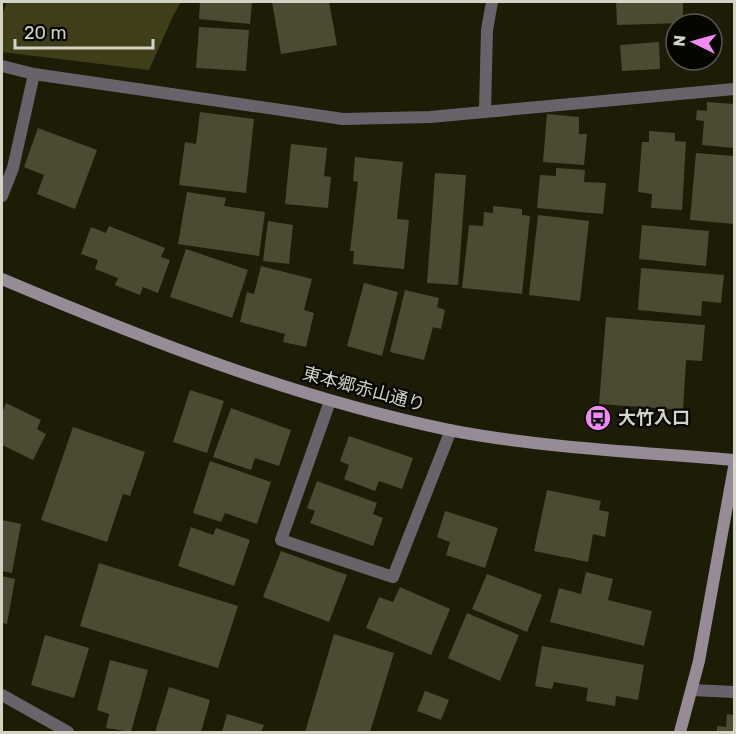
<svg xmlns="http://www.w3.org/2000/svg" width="736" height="734" font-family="Rubik,'Noto Sans JP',sans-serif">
<rect width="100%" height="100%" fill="#1d1c06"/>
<path fill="#3f3e19" d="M7 2H181L173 16 149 70 2 52V15Z"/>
<path fill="#4b4b34" d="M200 2H252L250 24 199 19Z
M272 2H329L337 45 281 54Z
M616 2H683V23L617 25Z
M199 27 249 30 246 71 196 68Z
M659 42 660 69 622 71 620 45Z
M707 102 734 104V148L702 145 704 121 696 120 697 110 707 111Z
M200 112 254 119 246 193 179 185 185 142 196 144Z
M547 114 579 117V134H587L584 165 543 162Z
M38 128 97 150 75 209 37 194 44 175 24 167Z
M649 131 675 133V141L686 142 682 210 651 208 652 194 638 192 642 142H649Z
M291 144 327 148 324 176 331 177 328 208 285 204Z
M696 153 734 156V224L690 220Z
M355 157 403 162 397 219 409 220 404 269 353 264 354 251H350L358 182 353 181Z
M556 168 585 170 584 182 606 183 603 214 537 208 540 175 556 176Z
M435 173 466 175 458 285 427 283Z
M187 192 226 198 224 206 265 212 259 256 178 244Z
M493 206 522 209V215L530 216 522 294 462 288 469 225 483 226 484 212 493 213Z
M538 215 589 221 580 301 529 295Z
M268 221 293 225 289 264 263 261Z
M642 225 709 231 706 266 639 259Z
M109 226 165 248 161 257 170 260 158 293 143 287 140 295 115 285 118 278 95 269 98 260 81 254 91 227 106 233Z
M186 249 248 270 232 318 170 297Z
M261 266 312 279 304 310 314 313 306 347 283 342 285 334 240 322 247 292 254 294Z
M641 268 724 275 721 303 702 301 701 316 638 310Z
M364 283 398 292 382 356 347 346Z
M405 290 439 298 437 307 445 310 441 329 433 327 424 360 390 352Z
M606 317 705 325 702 361 686 360 683 410 599 404Z
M190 390 224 401 207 453 173 442Z
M6 403 41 420 37 429 46 434 33 460 2 445V413Z
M231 408 291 430 279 466 255 458 251 470 213 457Z
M73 427 145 452 130 496 123 494 107 542 41 520Z
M349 436 413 458 402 489 379 481 375 491 344 479 349 465 340 461Z
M210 461 271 482 257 524 225 513 221 522 193 513Z
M317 481 377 503 373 514 383 518 373 546 310 523 315 511 307 508Z
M547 490 601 501 599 510 609 512 605 537 593 534 588 562 534 551Z
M445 511 498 528 485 568 446 555 450 542 437 537Z
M2 520 21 524 12 573 2 571Z
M191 527 213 535 216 528 250 540 234 586 178 566Z
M281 551 347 575 329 622 263 597Z
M99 563 238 606 218 668 80 626Z
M586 572 613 579 608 600 652 611 644 646 550 622 559 588 581 594Z
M487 574 542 595 527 632 472 609Z
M2 576 15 579 7 624 2 623Z
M400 587 450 609 431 655 366 628 379 597 393 602Z
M467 613 519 635 500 681 448 658Z
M334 634 394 653 370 732H305Z
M45 635 89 648 74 698 31 685Z
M542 646 644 665 638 700 616 696 615 706 586 701 588 688 554 682 552 689 535 686Z
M110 660 148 670 131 732 106 728 109 714 97 710Z
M169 687 210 700 201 732H155Z
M425 691 449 700 441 720 417 711Z
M227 714 264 725 261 732H222Z
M727 714 734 715V732H717V726L726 727Z"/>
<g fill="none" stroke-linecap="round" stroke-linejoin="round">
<path stroke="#6a626a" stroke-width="12" d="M485 110 487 30 492 2
M2 196 13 168 34 74
M692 690 734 692
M2 695 68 732"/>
<path stroke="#6a626a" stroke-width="12" d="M2 66 34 74 343 119 430 117 734 89
M330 401 281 540 393 577 451 430"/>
<path stroke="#988b98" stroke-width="12" d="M2 279C147 340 294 398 449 430 541 448 641 452 734 460
M680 732 699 661 734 467"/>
</g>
<defs>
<g id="bus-disc" transform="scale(1.35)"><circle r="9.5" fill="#f08bf6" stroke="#060601"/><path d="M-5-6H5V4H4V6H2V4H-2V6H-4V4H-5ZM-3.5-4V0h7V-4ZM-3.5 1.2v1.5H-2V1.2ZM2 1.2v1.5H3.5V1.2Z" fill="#111"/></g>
</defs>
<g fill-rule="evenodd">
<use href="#bus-disc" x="598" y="418"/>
</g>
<g text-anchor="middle" stroke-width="4.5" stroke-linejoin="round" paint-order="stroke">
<g font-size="18" fill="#d3d3c6" stroke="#060601">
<text transform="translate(364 389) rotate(15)" y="6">東本郷赤山通り</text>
</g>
<g font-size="18" font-weight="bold" fill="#d3d3c6" stroke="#060601" text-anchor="start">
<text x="618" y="424">大竹入口</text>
</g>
</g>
<rect width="736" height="734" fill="none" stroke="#d3d3c6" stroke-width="6"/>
<g transform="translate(694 42) rotate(275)"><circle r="28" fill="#060601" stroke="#585850" stroke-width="1.5"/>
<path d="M0-4.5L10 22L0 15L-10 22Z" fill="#f08bf6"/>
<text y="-9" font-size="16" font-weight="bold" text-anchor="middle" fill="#d3d3c6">N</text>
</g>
<path d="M15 39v9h138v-9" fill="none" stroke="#d3d3c6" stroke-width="3"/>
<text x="24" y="39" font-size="18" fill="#d3d3c6" stroke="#060601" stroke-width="4.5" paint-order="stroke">20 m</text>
</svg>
